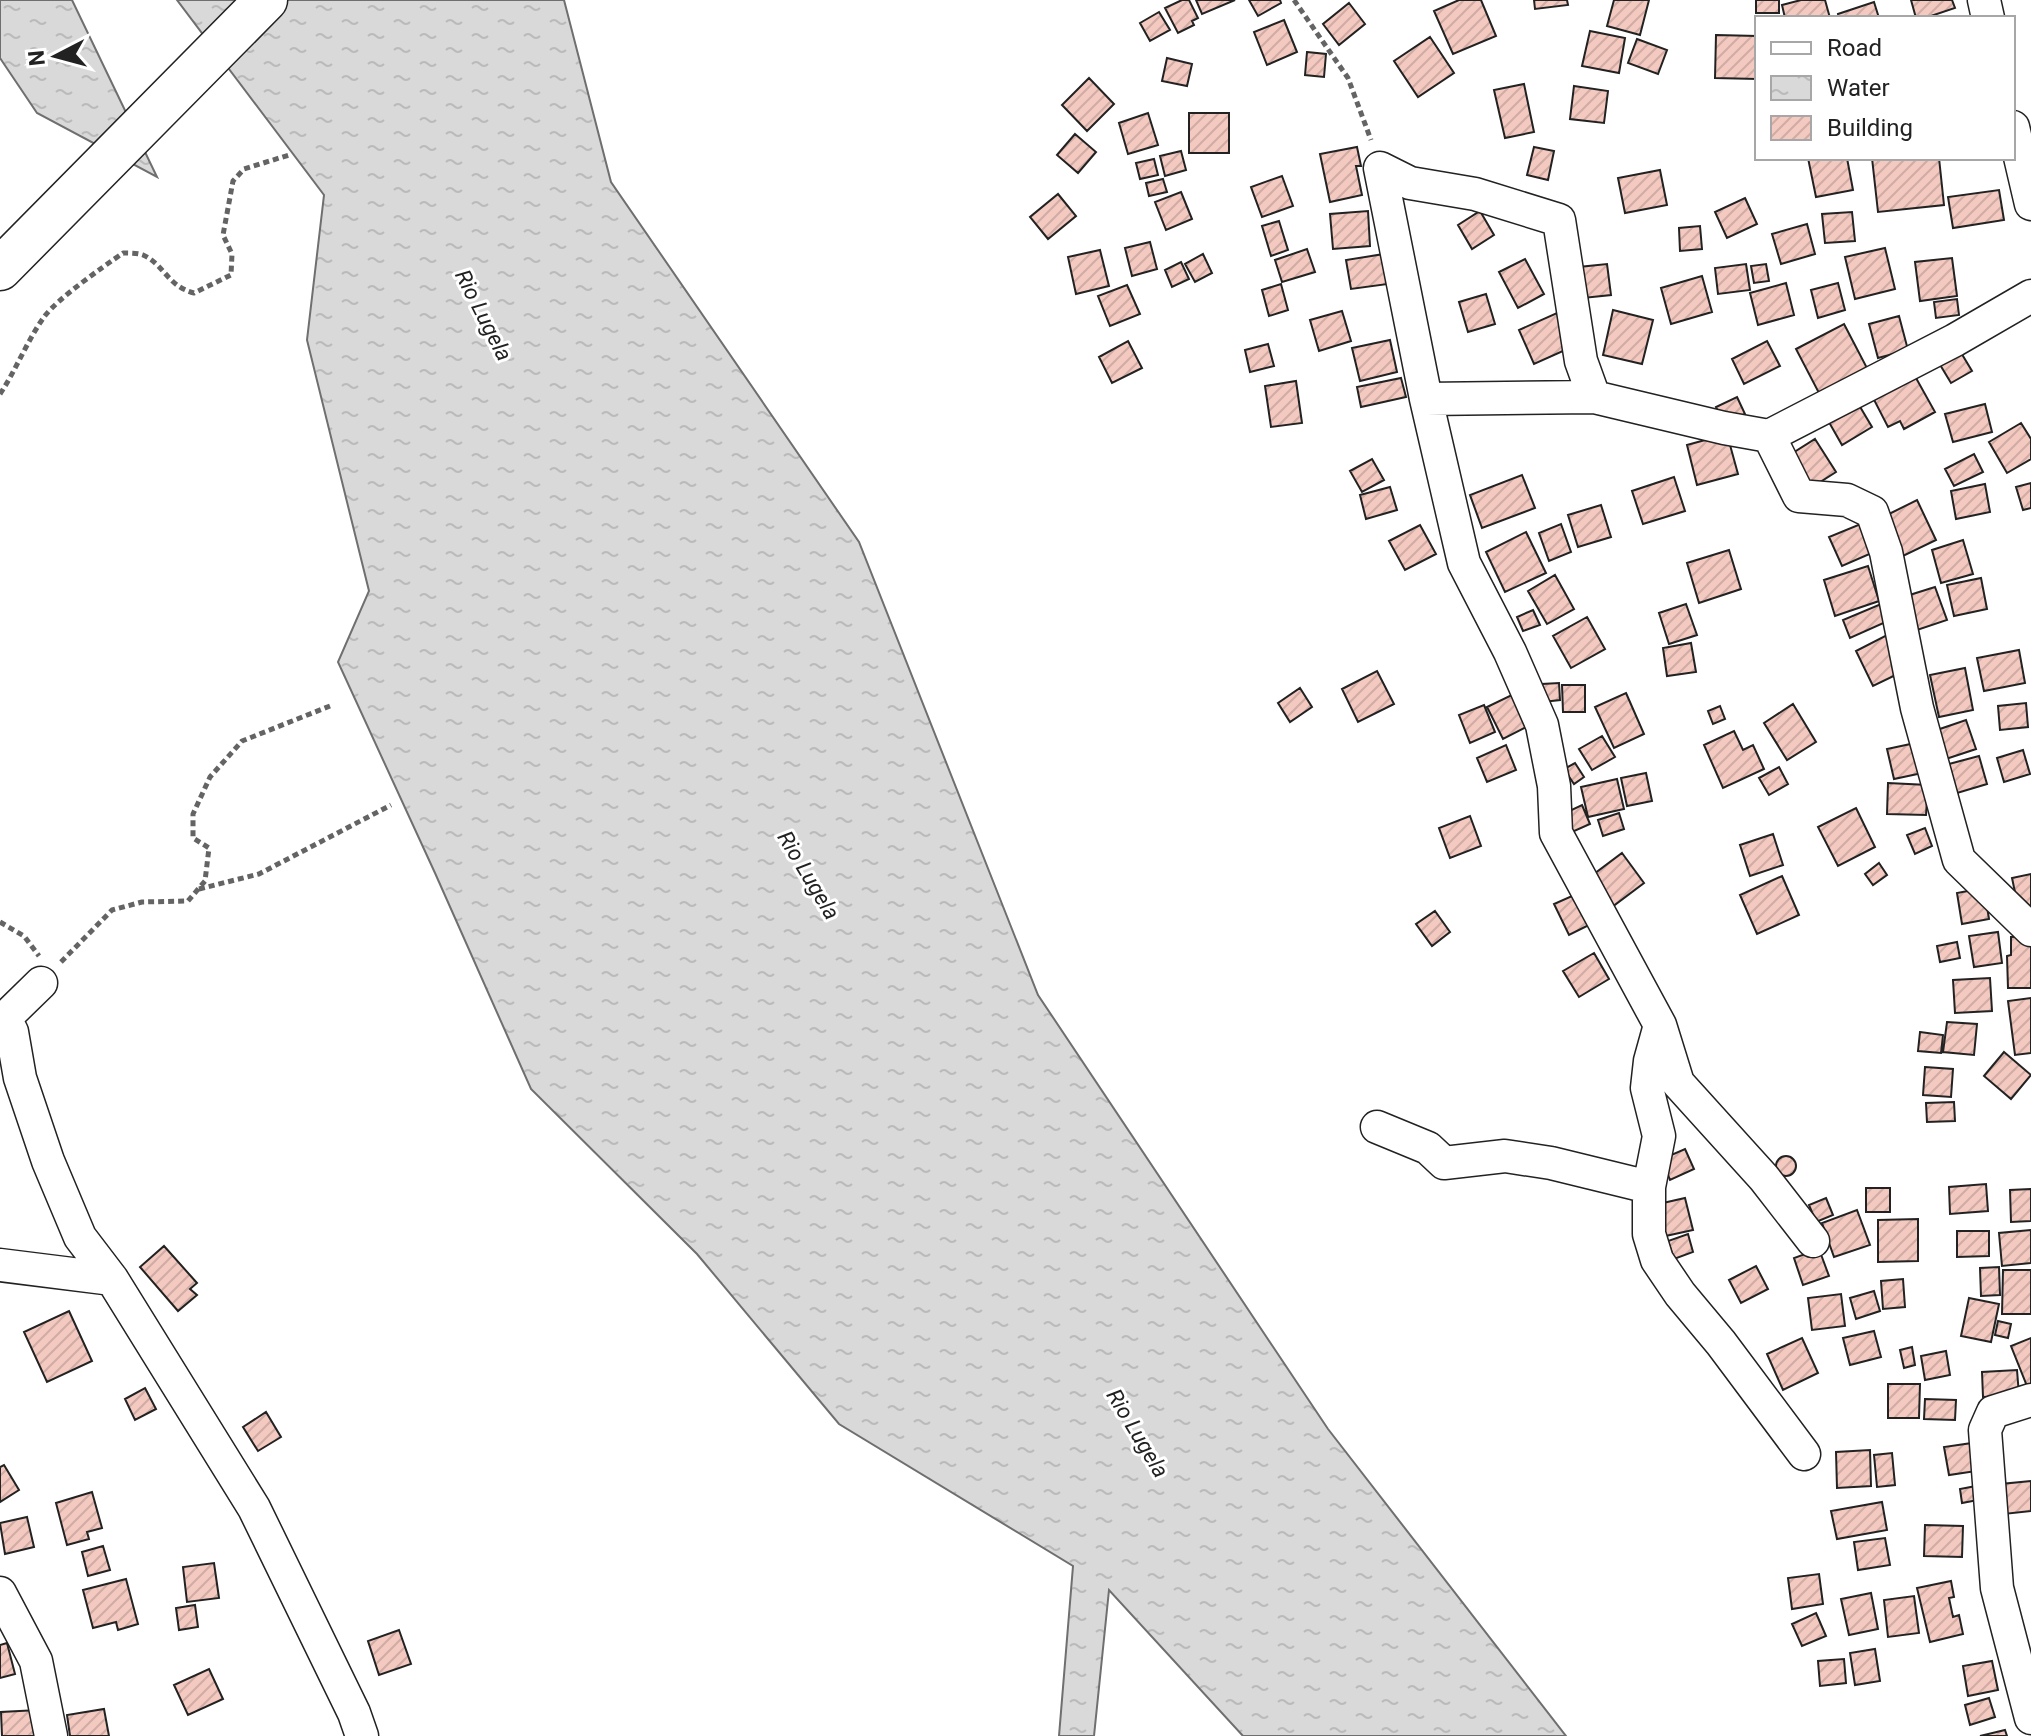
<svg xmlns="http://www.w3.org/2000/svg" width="2031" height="1736" font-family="Roboto,sans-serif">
<defs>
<pattern id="water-ripples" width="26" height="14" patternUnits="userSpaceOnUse" patternTransform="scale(2)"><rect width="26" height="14" fill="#d9d9d9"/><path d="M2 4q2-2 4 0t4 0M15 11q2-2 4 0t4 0" fill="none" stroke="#bababa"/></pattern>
<pattern id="building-hatch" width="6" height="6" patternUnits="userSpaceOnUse" patternTransform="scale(2)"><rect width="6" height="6" fill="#f3c9c0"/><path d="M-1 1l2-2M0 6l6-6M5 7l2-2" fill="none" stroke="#d0aca5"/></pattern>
</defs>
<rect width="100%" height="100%" fill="#fff"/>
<path fill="url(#water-ripples)" stroke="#6f6f6f" stroke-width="2" d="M0 0H72L157 177 37 113 0 58Z
M177 0H564L611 182 859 542 1038 995 1328 1429 1566 1736H1243L1109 1590 1094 1736H1059L1073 1566 839 1424 697 1254 531 1089 435 873 338 662 369 591 307 340 324 195Z"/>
<path fill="url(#building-hatch)" stroke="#222" stroke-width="2" d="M1182 0H1189L1198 18 1192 21 1194 25 1178 33 1165 8Z
M1196 0H1235L1202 14Z
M1249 0H1280L1281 3 1258 16Z
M1459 0H1481L1496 36 1453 54 1434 11Z
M1534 0H1567L1568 5 1535 9Z
M1614 0H1649L1640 35 1607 26Z
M1756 0H1779V13H1756Z
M1801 0H1825L1830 18H1785L1782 5Z
M1911 0H1952L1955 8 1925 18H1916Z
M1874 2 1879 18H1839L1838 14Z
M1349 3 1365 24 1339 45 1323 24Z
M1159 12 1170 30 1150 41 1140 23Z
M1284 20 1297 52 1267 65 1254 32Z
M1590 31 1625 38 1619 73 1582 66Z
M1716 35 1757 36V79L1715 78Z
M1430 37 1454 73 1418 97 1394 61Z
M1637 39 1667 50 1658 74 1628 63Z
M1307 52 1326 54 1324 77 1305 75Z
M1167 58 1192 64 1187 86 1162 81Z
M1089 78 1114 104 1087 131 1062 105Z
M1524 84 1534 132 1505 138 1494 90Z
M1574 86 1608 91 1604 123 1570 119Z
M1148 113 1158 145 1128 154 1119 123Z
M1189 113H1229V153H1189Z
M1075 134 1096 152 1078 173 1057 155Z
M1357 147 1361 166H1356L1362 195 1330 202 1320 154Z
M1534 147 1554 151 1548 180 1527 175Z
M1181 151 1186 170 1165 176 1160 156Z
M1808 158H1847L1853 190 1816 197Z
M1872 158H1939L1944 205 1878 212Z
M1154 159 1158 175 1140 179 1136 163Z
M1660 170 1667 205 1625 213 1618 178Z
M1282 176 1293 206 1262 217 1251 187Z
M1163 179 1167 192 1149 196 1146 183Z
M1999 190 2004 220 1953 228 1948 197Z
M1181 192 1192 219 1166 230 1155 202Z
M1058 194 1076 216 1048 239 1030 217Z
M1745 198 1757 224 1727 238 1715 212Z
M1368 211 1370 246 1333 249 1330 214Z
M1480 211 1494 235 1472 249 1458 225Z
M1852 212 1855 241 1825 243 1822 214Z
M1279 221 1288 250 1271 256 1262 226Z
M1807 224 1815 254 1781 264 1772 234Z
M1700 226 1702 249 1680 251 1679 228Z
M1150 242 1157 269 1132 276 1125 248Z
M1885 248 1895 289 1855 299 1845 257Z
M1307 249 1315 272 1282 282 1275 260Z
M1100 250 1109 286 1076 294 1068 257Z
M1203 254 1212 273 1195 282 1185 264Z
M1384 254 1388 284 1351 289 1346 260Z
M1952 258 1957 296 1920 301 1915 262Z
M1525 259 1544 294 1518 308 1499 272Z
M1181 262 1189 279 1172 287 1165 270Z
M1607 264 1611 295 1583 298 1579 267Z
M1746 264 1750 290 1718 294 1715 268Z
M1766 264 1769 281 1754 283 1751 266Z
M1702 276 1712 312 1671 324 1661 288Z
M1786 283 1794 315 1758 325 1750 293Z
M1838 283 1845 310 1818 318 1811 290Z
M1281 284 1288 310 1269 316 1262 290Z
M1127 285 1140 314 1110 326 1098 296Z
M1486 294 1495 324 1468 332 1459 302Z
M1957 299 1959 315 1936 318 1934 302Z
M1613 310 1653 320 1642 364 1603 355Z
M1342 311 1351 341 1319 351 1310 320Z
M1557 313 1572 347 1534 364 1519 330Z
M1899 316 1908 350 1878 358 1869 324Z
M1844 324 1868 370 1820 395 1796 349Z
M1390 340 1397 372 1360 381 1352 348Z
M1128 341 1142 368 1112 383 1099 357Z
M1767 341 1780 366 1744 384 1732 359Z
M1268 344 1274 366 1250 372 1245 350Z
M1960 351 1972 371 1951 383 1939 363Z
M1911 369 1935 412 1904 429 1900 421 1888 427 1870 392Z
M1401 378 1406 397 1361 407 1357 387Z
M1296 381 1302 423 1271 427 1265 386Z
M1737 397 1745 414 1723 424 1716 407Z
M1856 400 1872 427 1842 445 1826 417Z
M1985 404 1992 432 1953 442 1945 414Z
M2021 423 2031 439V459L2007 473 1989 442Z
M1727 434 1738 474 1697 485 1687 445Z
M1815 439 1836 472 1809 489 1788 456Z
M1974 454 1983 472 1954 486 1945 469Z
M1372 459 1384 480 1362 492 1350 471Z
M1522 475 1535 508 1482 528 1470 495Z
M1674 477 1685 511 1643 524 1632 491Z
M2031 483V508L2023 510 2016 487Z
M1985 484 1990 512 1956 519 1951 491Z
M1390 487 1397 510 1366 519 1360 495Z
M1917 500 1936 540 1903 556 1883 517Z
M1601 505 1611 537 1578 547 1568 515Z
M1868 521 1881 549 1842 566 1829 537Z
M1561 524 1571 552 1549 561 1539 533Z
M1420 525 1436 554 1405 570 1389 541Z
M1526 532 1546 573 1505 592 1486 552Z
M1963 540 1973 574 1941 583 1932 550Z
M1729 550 1741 589 1699 603 1687 563Z
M1868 566 1879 601 1835 616 1824 580Z
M1555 575 1574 609 1547 624 1528 591Z
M1981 578 1987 609 1954 616 1947 585Z
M1935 587 1947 620 1911 632 1900 598Z
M1686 604 1697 635 1669 644 1659 613Z
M1881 604 1888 621 1850 638 1843 620Z
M1533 610 1540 625 1523 631 1517 617Z
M1587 617 1605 649 1571 668 1553 636Z
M1887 635 1904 671 1873 686 1856 651Z
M1691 643 1696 672 1667 676 1663 648Z
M2019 650 2025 683 1984 691 1977 658Z
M1965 668 1973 710 1939 717 1930 675Z
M1377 671 1394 704 1358 722 1342 689Z
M1559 683 1560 700 1543 702 1542 684Z
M1562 685H1585V712H1563Z
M1300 688 1312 707 1290 722 1278 703Z
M1518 692 1534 723 1503 739 1487 707Z
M1626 693 1644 734 1614 748 1595 707Z
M2026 703 2028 727 2000 730 1998 706Z
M1793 704 1816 742 1787 760 1764 723Z
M1484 705 1495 732 1470 743 1459 715Z
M1720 706 1725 719 1713 724 1708 711Z
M1966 720 1976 749 1946 759 1937 730Z
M1734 731 1743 750 1753 745 1764 769 1723 788 1704 745Z
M1602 736 1615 757 1592 770 1579 749Z
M1920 742 1927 772 1894 779 1887 749Z
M1506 745 1516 770 1487 782 1477 758Z
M2023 750 2030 774 2004 782 1997 758Z
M1979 756 1987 784 1957 793 1949 764Z
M1575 763 1584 777 1574 784 1564 769Z
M1779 767 1788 784 1769 795 1759 778Z
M1646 773 1652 801 1627 806 1621 778Z
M1617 779 1624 809 1588 817 1581 787Z
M1888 783 1928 785 1926 815 1887 814Z
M1582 805 1590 824 1572 832 1563 814Z
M1856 808 1875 847 1838 866 1818 827Z
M1619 813 1624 829 1603 836 1598 820Z
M1470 816 1481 846 1450 858 1439 828Z
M1925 828 1932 846 1915 854 1907 835Z
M1773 834 1783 865 1750 876 1740 845Z
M1622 853 1644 883 1612 907 1590 877Z
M1879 863 1887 875 1873 885 1865 874Z
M2031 874V909L2019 911 2012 878Z
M1782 876 1799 915 1757 934 1740 895Z
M1984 888 1989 919 1962 924 1957 893Z
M1581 892 1595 922 1569 935 1554 904Z
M1435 911 1450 932 1432 946 1416 924Z
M1998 932 2002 963 1974 967 1969 936Z
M2031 936V988H2008L2007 956 2011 955V937Z
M1957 942 1960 958 1940 962 1937 946Z
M1594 953 1609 979 1579 997 1563 971Z
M1990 978 1992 1011 1955 1013 1953 980Z
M2031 998V1053L2015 1055 2008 1001Z
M1947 1022 1977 1024 1974 1055 1943 1052Z
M1920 1032 1943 1035 1941 1053 1918 1051Z
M2004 1052 2031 1075 2011 1099 1984 1076Z
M1925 1067 1953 1069 1951 1097 1923 1095Z
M1954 1102 1955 1121 1927 1122 1926 1103Z
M1685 1149 1694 1169 1670 1180 1662 1159Z
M1776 1166a10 10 0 1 1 20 0a10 10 0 1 1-20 0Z
M1986 1184 1988 1211 1950 1214 1949 1187Z
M1866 1188H1890V1212H1866Z
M2031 1189V1221L2011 1222 2010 1190Z
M1685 1198 1693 1230 1661 1237 1654 1205Z
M1826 1198 1833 1215 1816 1222 1809 1205Z
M1857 1210 1870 1245 1834 1257 1822 1223Z
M1918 1219V1261L1878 1262V1220Z
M2031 1230V1263L2002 1266 1999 1233Z
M1957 1231H1989V1256L1957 1257Z
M1688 1234 1693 1252 1674 1259 1668 1241Z
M164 1246 197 1283 190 1289 197 1295 178 1311 140 1267Z
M1819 1249 1829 1276 1803 1285 1794 1258Z
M1756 1266 1768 1289 1741 1303 1729 1280Z
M1999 1267 2000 1295 1981 1296 1980 1268Z
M2003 1270H2031V1314H2002Z
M1903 1279 1905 1307 1883 1309 1881 1281Z
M1874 1291 1880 1311 1856 1319 1850 1298Z
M1841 1294 1845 1326 1812 1330 1808 1298Z
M1969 1298 1999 1304 1991 1342 1961 1336Z
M69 1311 92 1361 47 1382 24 1332Z
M1998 1321 2011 1324 2008 1338 1995 1335Z
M1874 1331 1881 1357 1850 1365 1843 1338Z
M1802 1338 1818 1373 1783 1390 1767 1354Z
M2031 1338V1385L2027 1386 2011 1346Z
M1912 1347 1915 1365 1904 1368 1900 1350Z
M1946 1351 1950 1375 1925 1380 1921 1356Z
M2017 1370 2019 1395 1983 1397 1982 1372Z
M1888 1384H1920L1919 1418H1888Z
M145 1388 156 1409 135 1420 125 1399Z
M1925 1399 1956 1400 1955 1420 1924 1419Z
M266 1412 281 1437 258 1451 243 1427Z
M1979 1442 1983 1470 1949 1475 1944 1447Z
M1870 1450 1871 1486 1837 1488 1836 1452Z
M1892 1453 1895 1485 1877 1487 1874 1455Z
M4 1465 19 1490 0 1502V1467Z
M2031 1481V1511L2004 1514 2001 1484Z
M1976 1486 1978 1500 1962 1503 1960 1489Z
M92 1492 102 1528 87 1532 89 1539 67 1545 56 1503Z
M1882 1502 1887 1530 1837 1539 1831 1511Z
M27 1517 34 1547 5 1554 0 1523Z
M1925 1525 1963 1526 1962 1557 1924 1556Z
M1885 1538 1890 1565 1858 1570 1854 1542Z
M103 1546 110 1570 88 1576 82 1552Z
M214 1563 219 1598 187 1602 183 1567Z
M1819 1574 1823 1604 1792 1609 1788 1578Z
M126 1579 138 1624 118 1630 116 1622 93 1628 83 1590Z
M1951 1581 1954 1597 1949 1598 1953 1617 1959 1615 1963 1634 1930 1642 1917 1588Z
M1871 1593 1878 1629 1849 1635 1841 1599Z
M1914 1596 1919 1633 1888 1637 1884 1600Z
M195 1605 198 1627 179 1630 176 1608Z
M1816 1613 1826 1636 1802 1646 1792 1624Z
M399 1630 411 1664 379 1675 368 1641Z
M7 1643 15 1674 0 1678V1645Z
M1875 1649 1880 1681 1855 1685 1850 1653Z
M1844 1659 1846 1683 1820 1686 1818 1661Z
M1992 1661 1998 1690 1968 1696 1963 1666Z
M209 1669 223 1699 188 1715 174 1685Z
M1989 1698 1995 1717 1970 1725 1965 1705Z
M104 1709 109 1736H70L67 1715Z
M38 1710 39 1736H2L1 1712Z
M2005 1730 2007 1736H1980Z"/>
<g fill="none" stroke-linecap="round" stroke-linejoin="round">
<g stroke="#222" stroke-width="35">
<path id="minor" d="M1984 0 1988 18
M2013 127 2031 204
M1426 399 1594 397
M1769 436 1799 496 1847 500 1872 512 1886 552 1917 708 1959 860 2031 930
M5 1018 12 1032 20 1078 48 1161 80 1237 112 1279
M0 1023 41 983
M1660 1025 1650 1061 1647 1088 1659 1136 1649 1187V1234L1657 1260 1680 1294 1721 1343 1804 1454
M1377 1127 1428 1148 1444 1163 1505 1156 1551 1163 1649 1187
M1813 1241 1764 1178 1678 1083 1660 1025 1556 833 1554 786 1542 725 1510 652 1464 563 1426 399 1380 168 1410 183 1475 194 1559 220 1581 361 1594 397 1724 428 1769 436 1955 340 2031 296
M0 1265 112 1279 254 1508 354 1713 362 1736
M2031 1400 1993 1412 1985 1430 1997 1588 2031 1718
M0 1593 36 1661 51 1736"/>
</g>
<g stroke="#222" stroke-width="45">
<path id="major" d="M0 269 266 0"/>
</g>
<path stroke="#646464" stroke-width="5" stroke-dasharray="6 4" stroke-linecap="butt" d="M1294 0 1348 78 1371 140
M0 394C16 370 27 341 44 317 58 298 103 267 123 253 129 253 138 253 143 255 165 265 167 286 194 293L231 275 232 254 223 235 233 181 244 169 289 155
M199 889 259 874 391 805
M0 922 24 936 39 956
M61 962 112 910 142 902 188 901 205 881 209 848 193 838V814L210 777 242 741 330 706"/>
<use href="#minor" stroke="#fff" stroke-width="32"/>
<use href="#major" stroke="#fff" stroke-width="42"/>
</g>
<g text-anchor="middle" stroke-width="6" stroke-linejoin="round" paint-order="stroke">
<g font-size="22" font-style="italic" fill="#222" stroke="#fff">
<text transform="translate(484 315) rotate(63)" y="8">Rio Lugela</text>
<text transform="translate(809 875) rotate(59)" y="8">Rio Lugela</text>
<text transform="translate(1138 1433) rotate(59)" y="8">Rio Lugela</text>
</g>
</g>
<rect x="1755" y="16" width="260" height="144" fill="#ffffff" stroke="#a7a7a7" stroke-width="2"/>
<rect x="1771" y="42" width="40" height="12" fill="#ffffff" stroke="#a7a7a7" stroke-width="2"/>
<text x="1827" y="56" font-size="24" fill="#222222">Road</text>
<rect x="1771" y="76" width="40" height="24" fill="url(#water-ripples)" stroke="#a7a7a7" stroke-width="2"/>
<text x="1827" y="96" font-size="24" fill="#222222">Water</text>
<rect x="1771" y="116" width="40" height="24" fill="url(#building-hatch)" stroke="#a7a7a7" stroke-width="2"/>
<text x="1827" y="136" font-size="24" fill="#222222">Building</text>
<g transform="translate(56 56) rotate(264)" stroke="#ffffff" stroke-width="6" paint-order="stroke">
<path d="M0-6L14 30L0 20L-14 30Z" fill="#222222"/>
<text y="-12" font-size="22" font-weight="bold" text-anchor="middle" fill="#222222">N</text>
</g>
</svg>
